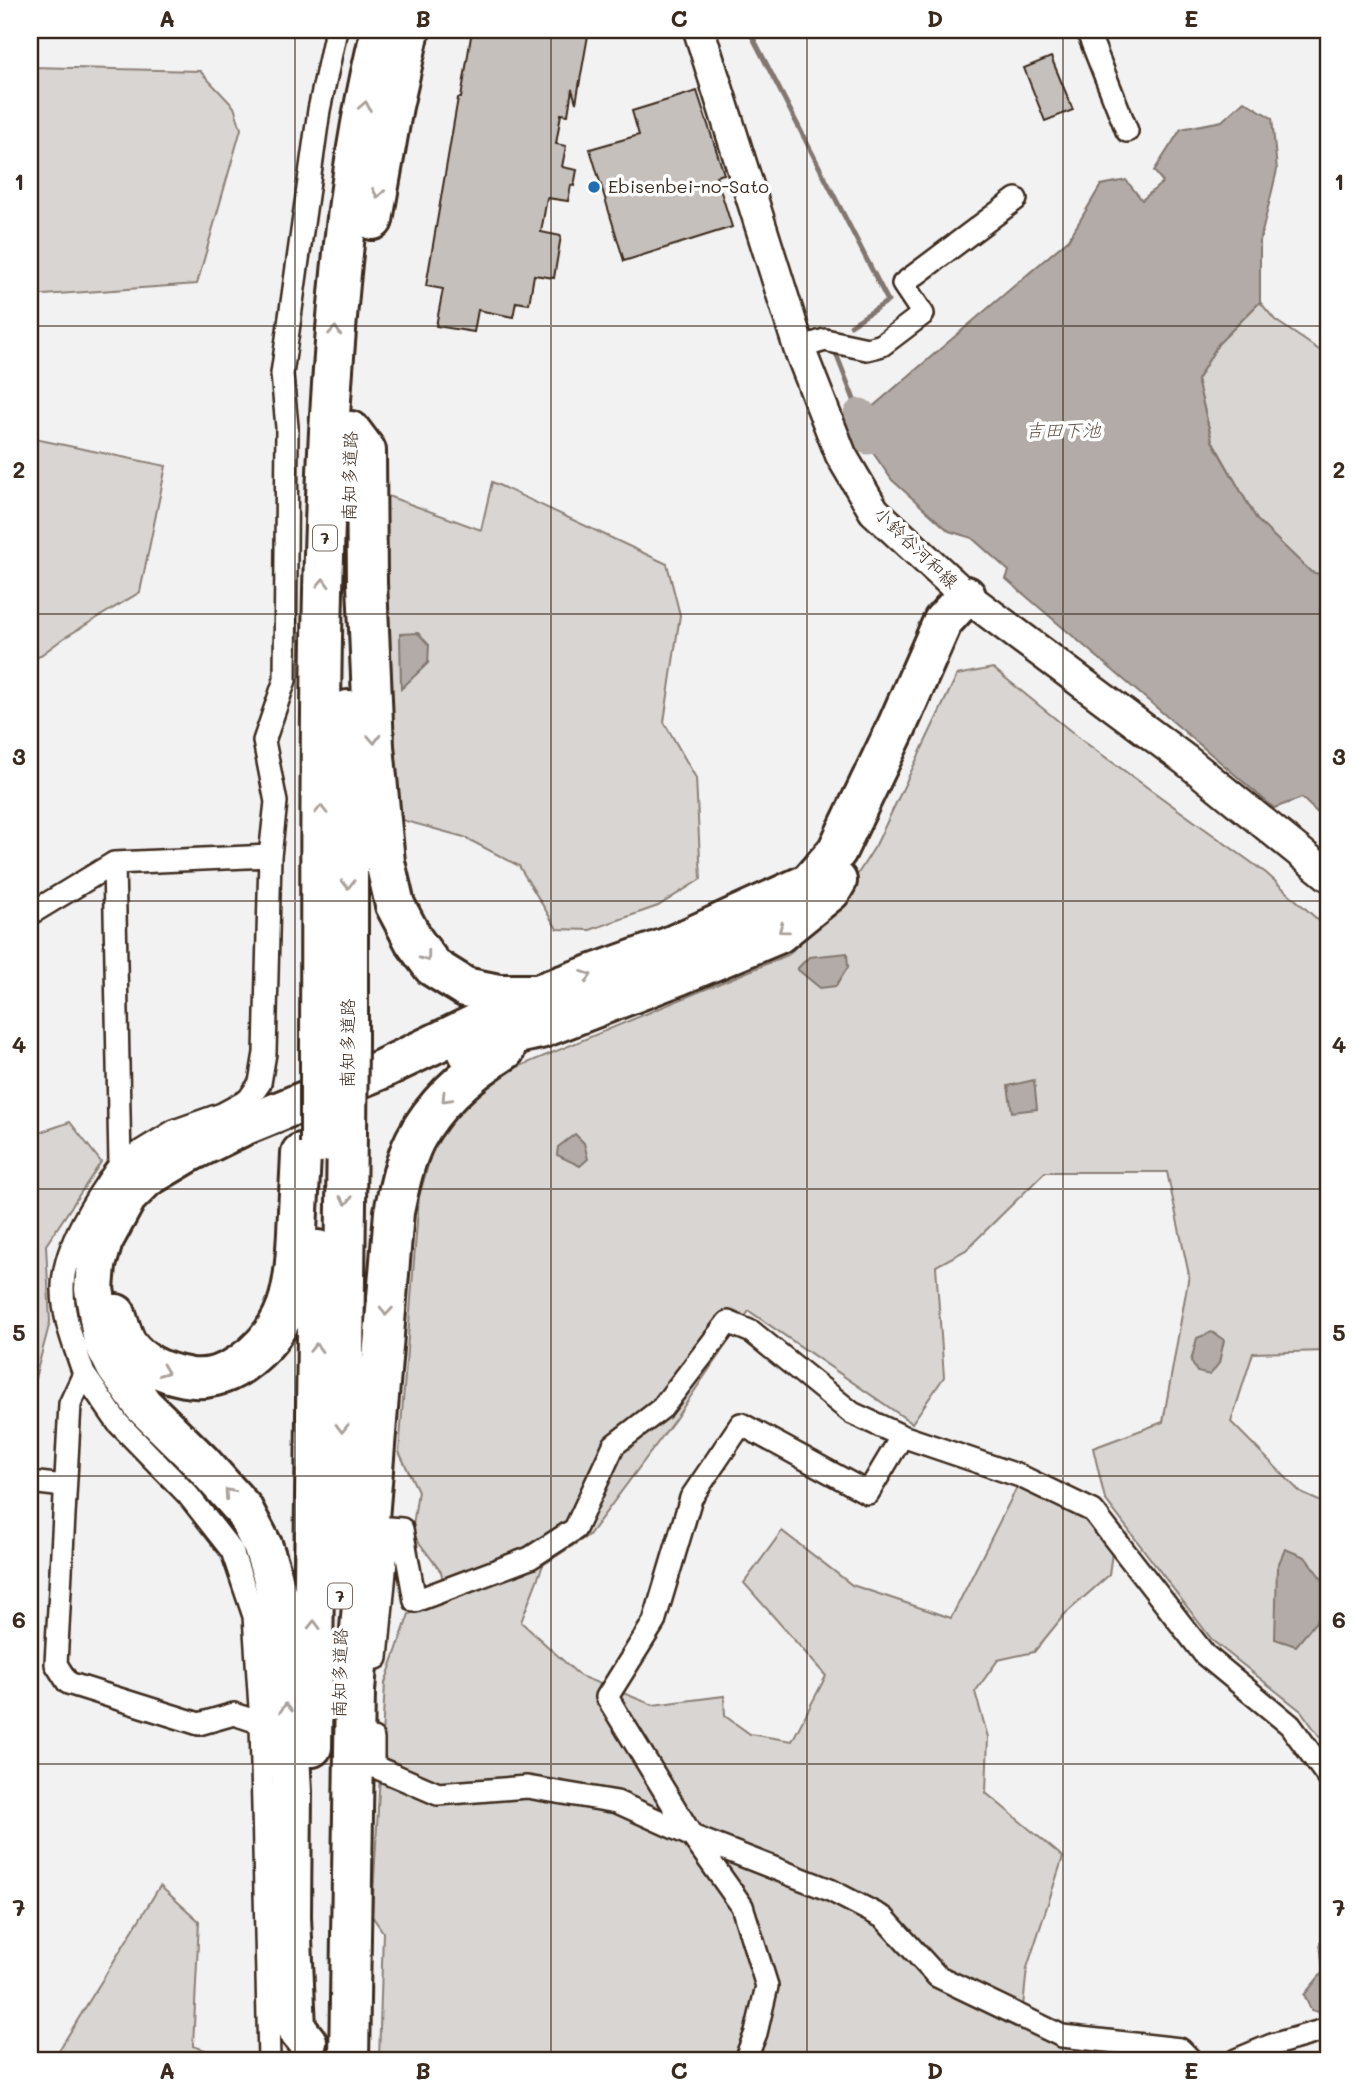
<svg xmlns="http://www.w3.org/2000/svg" width="1358" height="2090" font-family="Mali,'Klee One',sans-serif">
<rect width="100%" height="100%" fill="#f3f2f2"/>
<filter id="ink" filterUnits="userSpaceOnUse"><feTurbulence type="fractalNoise" baseFrequency=".0143" numOctaves="2"/><feDisplacementMap in="SourceGraphic" scale="14" xChannelSelector="R" yChannelSelector="G"/><feConvolveMatrix kernelMatrix="1 2 1 2 8 2 1 2 1" color-interpolation-filters="sRGB"/></filter>
<g filter="url(#ink)">
<path fill="#d8d5d2" stroke="#8a8078" stroke-width="2" d="M30 67 200 71 234 107 241 129 197 284 30 296Z
M1260 302 1275 320 1328 356V576L1311 573 1257 520 1212 440 1197 380 1218 344Z
M30 438 166 466 140 592 64 638 30 663Z
M492 482 667 564 680 615 664 722 696 778 701 879 658 906 590 930 557 929 519 866 464 837 402 820 386 791 385 495 481 530Z
M993 668 1083 741 1266 873 1328 929V1351L1253 1353 1231 1422 1301 1493 1328 1505V1748L1301 1711 1213 1641 1105 1499 1093 1448 1163 1422 1189 1275 1167 1172H1045L966 1250 936 1266 944 1377 912 1423 749 1311 676 1418 589 1535 543 1565 521 1622 580 1676 653 1705 724 1696 725 1716 750 1734 792 1741 826 1676 744 1583 782 1531 852 1585 951 1618 1017 1487 1083 1517 1113 1545 1109 1575 1064 1615 1034 1652 998 1660 975 1692 988 1737 986 1793 1063 1857 1027 1968 1021 2026 1171 2055 1178 2060H379L383 1932 372 1916 385 1683 409 1614 448 1599 441 1572 412 1533 418 1491 399 1452 419 1197 434 1144 460 1110 508 1071 788 955 840 902 876 845 957 675Z
M70 1122 101 1162 46 1245 50 1322 30 1397V1136Z
M160 1886 199 1921 193 2046 235 2060H53Z"/>
<path fill="#b2aba7" stroke="#827770" stroke-width="2" d="M1244 101 1272 118 1277 170 1260 241V302L1218 344 1197 380 1212 441 1257 520 1311 572 1328 576V823L1302 798 1274 808 1006 579 1009 571 972 538 949 531 892 480 864 440 874 435 870 409 1069 239 1101 185 1126 180 1142 200 1163 182 1154 171 1181 129 1222 121Z
M418 633 429 645 428 663 401 689 400 634Z
M847 953 848 967 836 986 820 988 797 969 809 957Z
M1034 1080 1037 1109 1012 1112 1008 1086Z
M575 1134 584 1143 588 1159 580 1166 557 1155 558 1147Z
M1212 1332 1224 1340 1219 1363 1210 1375 1197 1372 1191 1361 1197 1338Z
M1285 1549 1305 1557 1328 1587V1607L1296 1646 1275 1639 1277 1568Z
M1328 1933V2015L1311 2010 1304 1995 1323 1972 1320 1942Z"/>
<g fill="none" stroke-linecap="round" stroke-linejoin="round">
<path stroke="#827770" stroke-width="5" d="M749 30 888 301 851 325
M835 351 860 415"/>
<path stroke="#b2aba7" stroke-width="33" d="M860 415 868 438"/>
</g>
<path fill="#c6c0bd" stroke="#3b2a1e" stroke-width="2" d="M472 30H589L576 103 572 89 568 115 561 114 556 144 566 146 562 167 577 170 574 186 571 185 568 201 547 198 541 232 561 236 554 278 534 275 529 304 516 302 513 317 478 310 474 332 436 326 443 289 426 286 458 98H461Z
M1051 57 1073 110 1045 121 1024 68Z
M697 91 724 174 716 176 732 227 624 261 590 149 639 135 632 111Z"/>
<g fill="none" stroke-linecap="round" stroke-linejoin="round">
<g stroke="#3b2a1e" stroke-width="26">
<path id="minor" d="M1087 30 1127 131
M799 348 825 340 867 349 875 347 882 345 923 314 903 284 1016 199
M114 863 120 1164C96 1197 62 1248 63 1290 63 1319 75 1347 84 1374L70 1404 56 1664 68 1683 199 1724 234 1714 261 1723
M30 914 114 863 270 856 276 802 264 741 285 680 287 427 282 374 319 110 336 30
M120 1164 174 1131 222 1114 248 1100 260 1083 265 1053 270 856
M84 1374 118 1423 188 1495 232 1551 254 1616 261 1723 269 2060
M30 1482 64 1486
M377 1658 389 1528 402 1529 415 1601 530 1558 575 1529 614 1445 662 1408 728 1322 752 1332 852 1413 902 1436 1020 1476 1093 1511 1205 1655 1290 1725 1328 1777
M373 1739V1766L438 1794 527 1787 617 1802 692 1836 830 1890 884 1918 937 1976 1062 2036 1180 2049 1191 2060
M745 2060 756 2033 767 1986 742 1906 692 1836 607 1697 654 1622 691 1498 741 1424 868 1493 902 1436
M1236 2060 1272 2045 1328 2029"/>
</g>
<g stroke="#3b2a1e" stroke-width="35">
<path id="secondary" d="M699 30 799 348 841 455 874 511 966 596 1187 761 1328 875"/>
</g>
<g stroke="#3b2a1e" stroke-width="44">
<path id="motorway" d="M373 220 393 106 410 30
M351 431 366 451 367 583 374 746 385 862 395 905 414 941 433 967 465 987 499 994H536
M348 1043V710
M320 1050C321 844 318 638 329 432 337 297 348 161 381 30
M468 1053 513 1035 540 1029 680 975 778 934 831 891 837 881
M116 1314C119 1323 122 1335 127 1344 140 1363 164 1373 186 1377 205 1381 225 1375 241 1364 291 1329 294 1288 297 1233 298 1206 300 1180 301 1153
M341 1574 347 1132
M312 1747 318 1250
M307 2042 296 2028 291 1917 292 1792 283 1621 272 1575 263 1547 243 1509 201 1462 143 1405 116 1367 103 1341 94 1289 96 1265 103 1241 127 1197 146 1178 190 1152 241 1127 380 1070 538 994 666 948 809 883 837 851 897 726 943 621 966 596
M349 2060 355 1691 394 1212C399 1188 404 1162 415 1140 435 1102 470 1072 505 1050"/>
</g>
<use href="#minor" stroke="#fff" stroke-width="21"/>
<use href="#secondary" stroke="#fff" stroke-width="30"/>
<use href="#motorway" stroke="#fff" stroke-width="38"/>
<g stroke="#3b2a1e" stroke-width="44" stroke-linecap="butt">
<path id="motorway-bridge" d="M320 1050V1143
M347 1132 348 1043"/>
</g>
<use href="#motorway-bridge" stroke="#fff" stroke-width="38"/>
</g>
<defs><path id="oneway-chevron" d="M-2-3.5L2.5 0L-2 3.5" fill="none" stroke-width="1.6" stroke-linecap="round" stroke-linejoin="round" transform="scale(1.75)"/></defs>
<g stroke="#a79f9a">
<use href="#oneway-chevron" transform="translate(365 106) rotate(-79)"/>
<use href="#oneway-chevron" transform="translate(378 193) rotate(100)"/>
<use href="#oneway-chevron" transform="translate(335 331) rotate(-85)"/>
<use href="#oneway-chevron" transform="translate(323 583) rotate(-88)"/>
<use href="#oneway-chevron" transform="translate(374 739) rotate(87)"/>
<use href="#oneway-chevron" transform="translate(321 810) rotate(-90)"/>
<use href="#oneway-chevron" transform="translate(348 884) rotate(90)"/>
<use href="#oneway-chevron" transform="translate(783 929) rotate(144)"/>
<use href="#oneway-chevron" transform="translate(426 957) rotate(53)"/>
<use href="#oneway-chevron" transform="translate(587 976) rotate(-20)"/>
<use href="#oneway-chevron" transform="translate(446 1098) rotate(134)"/>
<use href="#oneway-chevron" transform="translate(346 1200) rotate(91)"/>
<use href="#oneway-chevron" transform="translate(386 1311) rotate(95)"/>
<use href="#oneway-chevron" transform="translate(316 1348) rotate(-89)"/>
<use href="#oneway-chevron" transform="translate(164 1371) rotate(21)"/>
<use href="#oneway-chevron" transform="translate(342 1428) rotate(91)"/>
<use href="#oneway-chevron" transform="translate(229 1493) rotate(-131)"/>
<use href="#oneway-chevron" transform="translate(314 1625) rotate(-89)"/>
<use href="#oneway-chevron" transform="translate(286 1708) rotate(-94)"/>
</g>
</g>
<path fill="none" stroke="#3b2a1e" stroke-width="2" stroke-opacity="0.55" d="M295 30V2060M551 30V2060M807 30V2060M1063 30V2060M30 326H1328M30 614H1328M30 901H1328M30 1189H1328M30 1476H1328M30 1764H1328"/>
<circle fill="#1f6fb2" stroke="#fff" stroke-width="2.5" cx="594" cy="187" r="7"/>
<g text-anchor="middle" stroke-width="7" stroke-linejoin="round" paint-order="stroke">
<g fill="#fff" stroke="#766a62" stroke-width="2">
<rect x="313" y="525.5" width="24" height="25" rx="5"/>
<rect x="328" y="1583.5" width="24" height="25" rx="5"/>
</g>
<g font-size="16" font-weight="bold" fill="#3b2a1e">
<text x="325" y="544">7</text>
<text x="340" y="1602">7</text>
</g>
<g font-size="18" fill="#3b2a1e" stroke="#fff" text-anchor="start">
<text x="608" y="193">Ebisenbei-no-Sato</text>
</g>
<g font-size="18" fill="#3b2a1e" stroke="#fff">
<text transform="translate(350 476) rotate(-89)" y="6">南知多道路</text>
<text transform="translate(916 548) rotate(44)" y="6">小鈴谷河和線</text>
<text transform="translate(348 1043) rotate(-90)" y="6">南知多道路</text>
<text transform="translate(340 1673) rotate(-89)" y="6">南知多道路</text>
</g>
<g font-size="19" font-style="italic" fill="#65574e" stroke="#fff">
<text x="1063" y="437">吉田下池</text>
</g>
</g>
<rect width="1358" height="2090" fill="none" stroke="#fff" stroke-width="77"/>
<rect x="38" y="38" width="1282" height="2014" fill="none" stroke="#3b2a1e" stroke-width="2.5"/>
<g font-size="23" text-anchor="middle" font-weight="bold" fill="#3b2a1e">
<text x="167" y="27">A</text>
<text x="423" y="27">B</text>
<text x="679" y="27">C</text>
<text x="935" y="27">D</text>
<text x="1191" y="27">E</text>
<text x="19" y="190">1</text>
<text x="1339" y="190">1</text>
<text x="19" y="478">2</text>
<text x="1339" y="478">2</text>
<text x="19" y="765">3</text>
<text x="1339" y="765">3</text>
<text x="19" y="1053">4</text>
<text x="1339" y="1053">4</text>
<text x="19" y="1341">5</text>
<text x="1339" y="1341">5</text>
<text x="19" y="1628">6</text>
<text x="1339" y="1628">6</text>
<text x="19" y="1916">7</text>
<text x="1339" y="1916">7</text>
<text x="167" y="2079">A</text>
<text x="423" y="2079">B</text>
<text x="679" y="2079">C</text>
<text x="935" y="2079">D</text>
<text x="1191" y="2079">E</text>
</g>
</svg>
